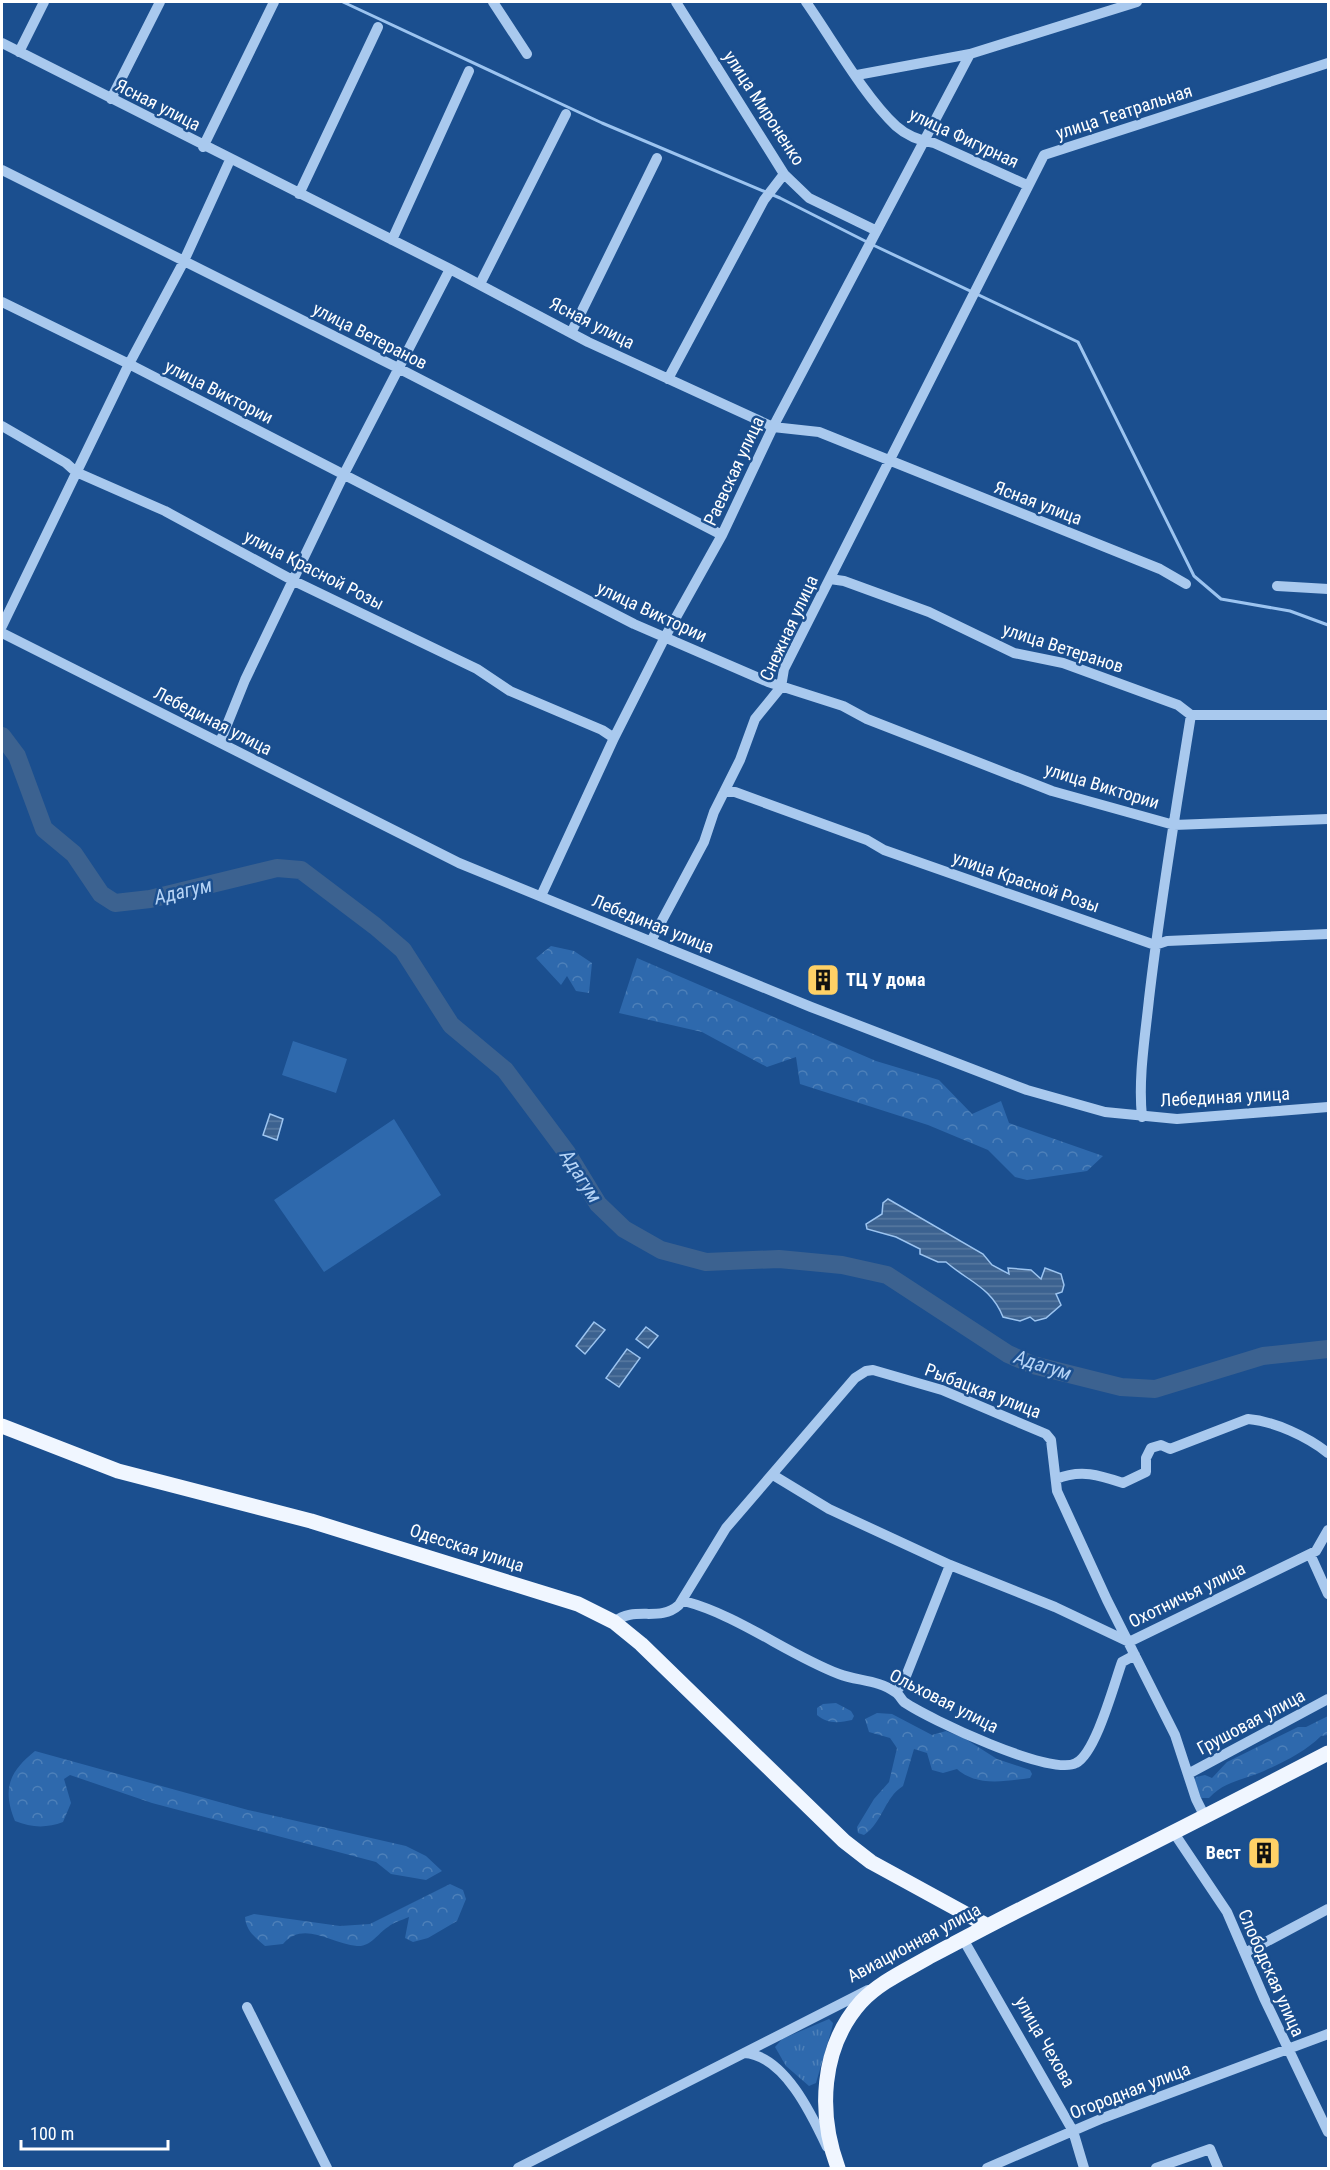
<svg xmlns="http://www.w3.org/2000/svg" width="1330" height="2170" font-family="'Roboto Condensed',sans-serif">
<defs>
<pattern id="grass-tufts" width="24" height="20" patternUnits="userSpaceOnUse" patternTransform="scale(1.5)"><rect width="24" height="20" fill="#2e69ad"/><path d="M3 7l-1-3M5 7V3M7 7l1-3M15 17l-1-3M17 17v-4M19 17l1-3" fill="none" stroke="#4d80b9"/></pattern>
<pattern id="forest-crowns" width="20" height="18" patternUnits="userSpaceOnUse" patternTransform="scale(1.5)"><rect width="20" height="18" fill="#2e69ad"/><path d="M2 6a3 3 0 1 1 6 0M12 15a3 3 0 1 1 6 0" fill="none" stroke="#4d80b9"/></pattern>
<pattern id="water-rules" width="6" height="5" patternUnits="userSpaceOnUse" patternTransform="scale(1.5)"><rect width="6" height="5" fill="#3c6290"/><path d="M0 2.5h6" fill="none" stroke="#597aa1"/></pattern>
</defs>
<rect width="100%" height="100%" fill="#1b4f8f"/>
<path fill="url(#grass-tufts)" d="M829 2019 833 2023 832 2028 816 2083 809 2086 786 2066 775 2047 782 2039Z"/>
<path fill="url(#forest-crowns)" d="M551 946 574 951 592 963 589 993 576 991 567 976 561 985 536 958Z
M637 958 876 1061 939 1080 972 1114 1001 1101 1009 1123 1103 1156 1087 1171 1027 1180 1015 1177 988 1150 928 1125 800 1084 796 1057 767 1067 702 1032 619 1013Z
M836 1703 851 1711 854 1716 852 1720C839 1723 827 1724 817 1715V1708L823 1704Z
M877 1713 892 1714 932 1735 946 1731 964 1738 997 1759 1030 1770 1032 1774 1030 1778C1005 1781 977 1787 957 1769L943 1773 932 1770 927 1753 914 1749 903 1786C884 1798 883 1822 864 1835L858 1833 857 1827 874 1799 889 1782 897 1748 890 1738 869 1732 865 1719Z
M1328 1716V1735L1321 1736C1306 1751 1284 1762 1264 1771 1242 1781 1226 1780 1209 1798H1201L1194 1781 1196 1777 1205 1775 1212 1778 1227 1762 1298 1727H1306Z
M35 1751 248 1810 406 1846 426 1856 442 1871 426 1880 391 1874 376 1862 152 1803 70 1775 64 1779 71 1803 63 1822C47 1828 32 1828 15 1821 2 1789 9 1772 35 1751Z
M450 1884 463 1890 466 1899 457 1921 428 1938 413 1942 405 1938 409 1917C402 1920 394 1922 388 1927 377 1934 371 1947 357 1946 330 1943 303 1920 283 1944L265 1946C255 1937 246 1931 245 1917L254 1914 340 1926 370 1924Z"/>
<path fill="#2e69ad" d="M293 1041 347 1059 336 1093 282 1075Z
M394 1119 441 1195 324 1272 274 1200Z"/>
<path fill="url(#water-rules)" stroke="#9cc4f0" stroke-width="1.5" d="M270 1114 283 1119 277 1140 263 1135Z
M888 1199 983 1254 992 1265 1009 1274 1008 1268 1031 1270 1041 1279 1045 1268 1061 1274 1064 1285 1062 1292 1056 1294 1061 1305 1046 1318 1035 1321 1030 1317 1020 1321 1003 1317C991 1287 969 1282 946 1262H938L920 1254V1249L896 1237 867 1229 866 1224 882 1214 883 1203Z
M594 1322 605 1330 585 1354 576 1346Z
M646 1327 658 1336 648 1348 636 1339Z
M627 1349 640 1358 619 1387 606 1378Z"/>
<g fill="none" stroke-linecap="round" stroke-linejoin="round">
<path stroke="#9cc4f0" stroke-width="3" d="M343 2 602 123 780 198 867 242
M873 245 1078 342 1194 576 1221 599 1290 611 1328 625"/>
<path stroke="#3c6290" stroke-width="18" d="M2 736 17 756 44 829 74 854 101 894 115 903 150 899 277 868 301 870 375 926 403 950 451 1025 505 1070 567 1153 598 1204 624 1229 661 1250 706 1262 779 1259 842 1265 887 1275 1008 1354 1033 1365 1121 1387 1155 1389 1263 1356 1328 1349"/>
<path stroke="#a9c9ee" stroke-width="10" d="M493 2 527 54
M676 2 784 174 809 198 875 230
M806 2C832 39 864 96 896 126 906 135 921 141 934 143L1027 185
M2 43 450 269 588 342 773 427 819 432 1160 569 1186 584
M19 52 44 2
M857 75 970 54
M111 99 160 2
M203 147 274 2
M2 170 398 368 722 535
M299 194 378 27
M392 240 469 71
M480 284 566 114
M2 302 129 364 634 624 768 682 843 706 867 719 1052 791 1174 825 1328 819
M571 333 657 158
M668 379 764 200 784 174
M2 426 66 463 76 472 165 511 294 581 477 669 510 691 602 730 614 738
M830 579 844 581 929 612 1014 653 1063 663 1178 705 1191 715H1328
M1277 586 1328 589
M2 626 129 364 183 263 230 160
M2 633 459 863 811 1007 1027 1090 1105 1112 1177 1119 1328 1107
M220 742 245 680 344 474 450 269
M724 792H735L867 840 884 850 1155 945 1167 941 1328 934
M541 896 614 738 665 637 722 535 773 427 970 54 1137 2
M651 941 704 842 714 812 740 760 755 719 781 687 784 669 1044 155 1328 63
M1142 1117C1138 1078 1145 1038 1149 999 1160 904 1176 809 1191 715
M773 1475 829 1509 950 1565 1055 1607 1129 1642 1316 1551 1328 1530
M1056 1479C1081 1469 1099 1475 1123 1483L1146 1472V1458L1151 1448 1161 1445 1170 1449 1248 1419C1274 1421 1308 1437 1328 1453
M1310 1554 1328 1594
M684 1601C740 1616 785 1653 839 1674 857 1681 879 1680 895 1692 899 1694 901 1699 904 1702 929 1719 1051 1777 1076 1763 1096 1753 1114 1684 1122 1662L1135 1655
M614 1622C635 1605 659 1623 679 1605L726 1528 855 1378 866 1371 873 1370 942 1390 1046 1434 1051 1440 1057 1491 1107 1600 1175 1735 1196 1799 1205 1817
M896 1692 904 1681 950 1565
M1188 1774 1328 1699
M1174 1833 1227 1912 1264 1998 1328 2132
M963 1939 1073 2131 1084 2168
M1245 1953 1328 1909
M247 2007 327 2168
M744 2053C784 2055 812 2115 827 2147
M518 2168 868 1990
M987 2168 1103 2118 1328 2034
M1156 2168 1210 2149 1218 2168"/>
<path stroke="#f0f6ff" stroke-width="15" d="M2 1426 118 1471 311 1521 578 1604 614 1622 641 1644 844 1841 871 1862 988 1926
M838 2168C818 2114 820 2048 861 2002 880 1982 905 1971 929 1957 961 1940 993 1923 1025 1907 1127 1856 1228 1805 1328 1753"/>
</g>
<defs>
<g id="building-square" transform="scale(1.725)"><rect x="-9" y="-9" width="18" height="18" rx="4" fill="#ffd166" stroke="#1b4f8f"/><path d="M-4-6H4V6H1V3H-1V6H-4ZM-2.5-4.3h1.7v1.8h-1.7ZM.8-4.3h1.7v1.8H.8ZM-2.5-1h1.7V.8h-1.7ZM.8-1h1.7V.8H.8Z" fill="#111"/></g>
</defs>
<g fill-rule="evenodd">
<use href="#building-square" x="823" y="980"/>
<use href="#building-square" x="1264" y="1853"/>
</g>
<g text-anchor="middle" stroke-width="5" stroke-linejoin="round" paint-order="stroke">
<g font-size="18" fill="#fff" stroke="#1b4f8f">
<text transform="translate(158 105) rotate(27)" y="6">Ясная улица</text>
<text transform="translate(764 108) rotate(57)" y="6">улица Мироненко</text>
<text transform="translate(1124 112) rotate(-18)" y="6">улица Театральная</text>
<text transform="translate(964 138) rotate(25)" y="6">улица Фигурная</text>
<text transform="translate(592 323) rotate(27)" y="6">Ясная улица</text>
<text transform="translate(370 336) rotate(27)" y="6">улица Ветеранов</text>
<text transform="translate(219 392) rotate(27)" y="6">улица Виктории</text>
<text transform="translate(734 471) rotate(-65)" y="6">Раевская улица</text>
<text transform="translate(1038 503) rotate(21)" y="6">Ясная улица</text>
<text transform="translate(314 570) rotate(27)" y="6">улица Красной Розы</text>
<text transform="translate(652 612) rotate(25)" y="6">улица Виктории</text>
<text transform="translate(789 628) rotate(-65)" y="6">Снежная улица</text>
<text transform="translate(1063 648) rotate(18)" y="6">улица Ветеранов</text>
<text transform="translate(213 721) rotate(27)" y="6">Лебединая улица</text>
<text transform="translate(1102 786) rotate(17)" y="6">улица Виктории</text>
<text transform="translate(1026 882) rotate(19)" y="6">улица Красной Розы</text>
<text transform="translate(653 924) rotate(22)" y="6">Лебединая улица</text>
<text transform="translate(1225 1097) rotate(-3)" y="6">Лебединая улица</text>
<text transform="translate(983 1391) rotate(21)" y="6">Рыбацкая улица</text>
<text transform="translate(467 1548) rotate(18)" y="6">Одесская улица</text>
<text transform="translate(1187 1595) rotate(-26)" y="6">Охотничья улица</text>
<text transform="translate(944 1701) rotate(27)" y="6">Ольховая улица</text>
<text transform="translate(1251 1722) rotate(-28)" y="6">Грушовая улица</text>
<text transform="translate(914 1943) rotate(-28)" y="6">Авиационная улица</text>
<text transform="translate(1271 1973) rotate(66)" y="6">Слободская улица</text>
<text transform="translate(1045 2042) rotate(60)" y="6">улица Чехова</text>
<text transform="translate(1130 2091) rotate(-21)" y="6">Огородная улица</text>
</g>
<g font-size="18" font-weight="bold" fill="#fff" stroke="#1b4f8f" text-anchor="start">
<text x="846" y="986">ТЦ У дома</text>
<text x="1241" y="1859" text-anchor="end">Вест</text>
</g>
<g font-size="20" font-style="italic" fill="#b5d3f5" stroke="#1b4f8f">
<text transform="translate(183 891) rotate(-13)" y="7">Адагум</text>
<text transform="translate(581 1176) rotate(57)" y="7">Адагум</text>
<text transform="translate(1043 1365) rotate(18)" y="7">Адагум</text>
</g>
</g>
<rect width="1330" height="2170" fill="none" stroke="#ffffff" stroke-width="6"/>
<path d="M21 2140v9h147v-9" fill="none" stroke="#ffffff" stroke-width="3"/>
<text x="30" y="2140" font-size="18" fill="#ffffff" stroke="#1b4f8f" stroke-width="4.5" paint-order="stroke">100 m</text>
</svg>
